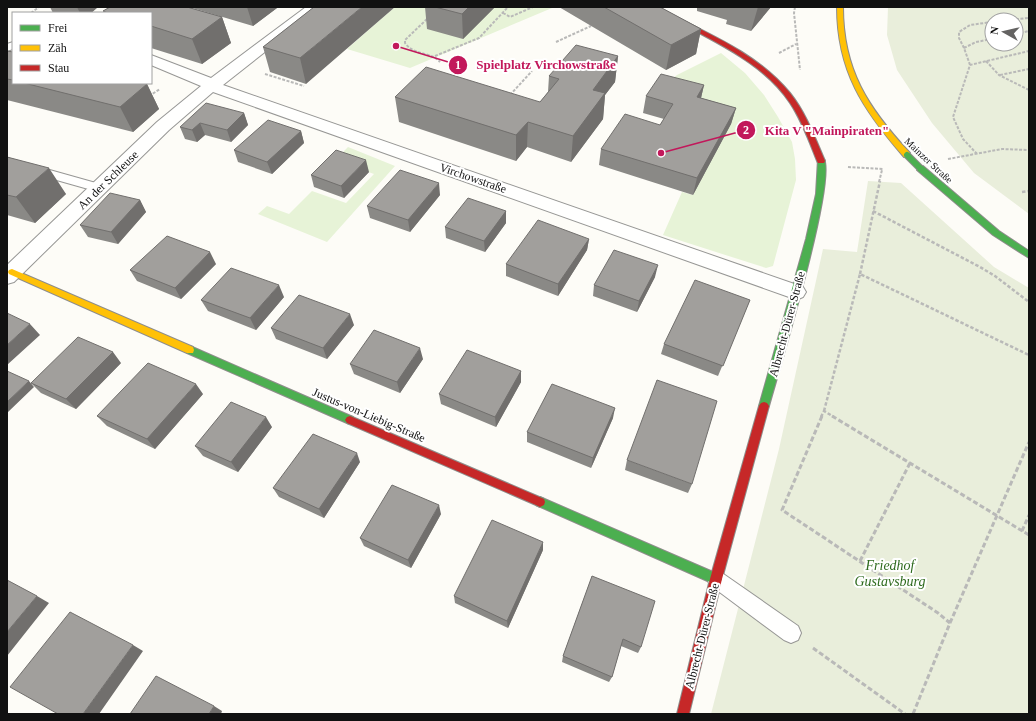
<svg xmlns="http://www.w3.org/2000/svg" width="1036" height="721" font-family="Georgia,serif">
<rect width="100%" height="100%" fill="#fdfcf7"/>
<path fill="#e7f3d7" d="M395 7H551L552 8 410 68 347 49Z
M721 53 745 73 764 95 778 117 792 142 795 159 796 180 773 266 766 268 663 235 682 192 693 195 658 90 677 75Z
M348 147 395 166 327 242 258 214 267 206 289 214 312 191 346 203 374 174 335 160Z"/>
<path fill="#e9eedb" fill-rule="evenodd" d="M888 7H1029V214L974 173 932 123 897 70 887 35ZM992 20H1016V44H992Z
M868 181 901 183 994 267 1029 288V714H711L779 449 823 249 857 252Z"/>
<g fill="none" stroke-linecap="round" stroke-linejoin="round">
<g stroke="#979795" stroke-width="2">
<path id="lane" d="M13 42V49L7 51V44Z
M7 158 103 185 105 188 103 191 99 192 7 166Z
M716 570 722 573 798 626 801 633 798 640 791 643 784 640 710 585 707 579 710 573Z"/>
</g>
<g stroke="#979795" stroke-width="2">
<path id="street" d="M306 7H322L223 85 803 287 806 292 803 297 796 300 789 297 213 92 169 130 14 282 7 284V265L157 122 201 86 151 65V55L211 78Z"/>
</g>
<g stroke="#8e8d8b" stroke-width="2">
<path id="fast" d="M818 159H824C836 183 779 370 769 406L767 409 764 410 761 409 759 406 806 239 816 194Z
M917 166H923L999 231 1029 251V258L993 235 917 170Z
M190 346 353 417 355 420 353 423 350 424 347 423 187 353 186 350 187 347Z
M540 497 720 575 722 579 720 583 716 584 712 583 536 505 535 502 536 499Z"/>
</g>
<g stroke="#8e8d8b" stroke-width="2">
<path id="slow" d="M837 7H843C843 70 868 108 910 153V157H904C863 110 837 71 837 7Z
M12 269 193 347 194 350 193 353H187L9 274 8 272 9 270Z"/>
</g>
<g stroke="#8e8d8b" stroke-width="2">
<path id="jam" d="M649 7H656C702 31 757 52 790 93 806 113 815 138 825 161L824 163H818L817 161C809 141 802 121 790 103 769 71 733 51 701 34 686 26 661 17 649 7Z
M764 402 767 403 769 406 722 579 689 714H677L710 579 759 406 761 403Z
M350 416 544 499 545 502 544 505 540 507 536 505 347 423 345 420 347 417Z"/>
</g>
<path stroke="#b9b9b8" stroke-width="2" stroke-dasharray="3 1.5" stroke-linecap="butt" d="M795 7 794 13 800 70
M31 13 39 7
M503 13 510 17 533 7
M427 19 405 40V43C414 56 430 51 440 62
M1007 20 1029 18
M1016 34 1029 31
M556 42 591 26
M964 48 959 38V32L970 25 992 22
M779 53 796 44
M435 56 479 38 508 7
M986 61 999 75 1029 90
M970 65 964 48 976 42 992 39
M265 74 304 86
M1000 75 1029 69
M510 95 532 71
M149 96 160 89
M977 154 963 139 953 117 970 65 1029 51
M948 159 1002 149 1029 150
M848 167 883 169
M879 182 882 170"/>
<path stroke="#b9b9b8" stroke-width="2.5" stroke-dasharray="3.5 2" stroke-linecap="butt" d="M1022 192 1029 191
M873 211 980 267 995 276 1029 302
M860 274 880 181
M824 411 860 274 1029 355
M821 417 824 411 834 417"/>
<path stroke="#b9b9b8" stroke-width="3" stroke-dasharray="5 2.5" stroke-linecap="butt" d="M822 416 782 510 938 613 950 623 913 714
M832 416 1029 535
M1022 531 1029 515
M860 561 910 463
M950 623 1029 442
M813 648 905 714"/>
<use href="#lane" fill="#fffffe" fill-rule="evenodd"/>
<use href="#street" fill="#fffffe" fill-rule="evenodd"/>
<use href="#fast" fill="#4caf50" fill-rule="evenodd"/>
<use href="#slow" fill="#ffc107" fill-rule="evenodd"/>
<use href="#jam" fill="#c62828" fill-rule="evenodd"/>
<g stroke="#8e8d8b" stroke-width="8" stroke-linecap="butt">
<path id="fast-bridge" d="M907 155 920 168"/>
</g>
<use href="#fast-bridge" stroke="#4caf50" stroke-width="6"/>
</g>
<path fill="#8a8986" d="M50 7H98L91 13H53Z
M110 7H187L222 17 231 43 202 64 151 48V13H104L103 11Z
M189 7H277V8L253 26Z
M314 7 306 84 270 72 263 47Z
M425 7H495L463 39 427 29Z
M559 7H660L701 29 696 54 666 70Z
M697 7H771L751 31 726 24 727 20 697 11Z
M7 51 13 52V83H143L147 84 159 109 133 132 7 100Z
M618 56 615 82 605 95 603 119 571 162 527 147 516 161 399 122 395 97 540 102 548 92 549 76Z
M704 85 701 98 736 108 731 124 693 195 599 165 601 149 660 125 664 119 643 113 646 96Z
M244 113 248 125 231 142 205 135 197 142 185 139 180 127Z
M301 131 304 143 272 174 238 162 234 150Z
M7 157 66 194 35 223 7 215Z
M369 172 344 198 314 187 311 175Z
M440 195 410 232 370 218 367 206Z
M140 200 146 212 118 244 88 237 80 225Z
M506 211V223L485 252 446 238 445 227Z
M589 239 587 250 558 296 506 276V264Z
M216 264 181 299 137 281 130 270Z
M655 277 637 312 593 296 594 285Z
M284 297 256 330 208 311 201 300Z
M750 300 718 376 661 354 664 344Z
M354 325 327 359 276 339 271 328Z
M423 359 400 393 354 374 350 364Z
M121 363 76 409 41 393 31 383Z
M521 371V382L496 427 441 404 439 394Z
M203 394 155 449 107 426 97 416Z
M613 418 591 468 527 442V432Z
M272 427 238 472 203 456 195 446Z
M627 460 692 484 688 493 625 470Z
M360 462 324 518 279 497 273 488Z
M441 514 411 568 364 546 360 538Z
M543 550 508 628 455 603 454 596Z
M592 576 641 647 638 653 621 646 612 677 609 682 562 662 563 656Z"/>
<path fill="#716f6d" d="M77 7H98L91 13H80Z
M247 7H277V8L253 26Z
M362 7H395L306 84 300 58Z
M469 7H495L463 39 462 14Z
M758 7H771L751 31Z
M222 17 231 43 202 64 192 39Z
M701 29 696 54 666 70 671 45Z
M618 56 615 82 605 95 603 119 571 162 573 136 593 90Z
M147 84 159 109 133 132 120 107Z
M704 85 700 102 697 97Z
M736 108 731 124 693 195 697 178Z
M244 113 248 125 231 142 227 130Z
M528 122 527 147 516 161V135Z
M200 123 205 135 197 142 192 130Z
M301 131 304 143 272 174 267 162Z
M366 160 369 172 344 198 341 186Z
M49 168 66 194 35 223 16 197Z
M439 183 440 195 410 232 408 220Z
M140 200 146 212 118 244 111 232Z
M506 211V223L485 252 484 241Z
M589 239 587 250 558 296V284Z
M210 252 216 264 181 299 175 288Z
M658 265 655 277 637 312 639 301Z
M279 285 284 297 256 330 250 318Z
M350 314 354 325 327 359 323 348Z
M30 324 40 335 7 365V345Z
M420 348 423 359 400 393 397 382Z
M113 352 121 363 76 409 66 399Z
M521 371V382L496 427 495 417Z
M29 381 34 387 7 413V402Z
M196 384 203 394 155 449 147 439Z
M615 408 613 418 591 468 593 458Z
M266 417 272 427 238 472 231 462Z
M357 453 360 462 324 518 319 509Z
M439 505 441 514 411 568 408 560Z
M543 542V550L508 628 507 621Z
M37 596 49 603 7 656V632Z
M133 645 143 651 99 714H83Z
M214 706 222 711 221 714H209Z"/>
<path fill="#a19f9c" stroke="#716f6d" d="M110 7H187L222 17 192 39 151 26V13H108L103 11Z
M314 7H362L300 58 263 47Z
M435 7H469L462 14Z
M604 7H660L701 29 671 45Z
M576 45 618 56 593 90 605 93 573 136 528 122 516 135 395 97 426 67 540 102 559 79 549 76Z
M7 51 13 52V80L7 79Z
M661 74 704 85 697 97 736 108 697 178 601 149 625 114 660 125 673 104 646 96Z
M24 83H143L147 84 120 107Z
M206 103 244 113 227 130 200 123 192 130 180 127Z
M268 120 301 131 267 162 234 150Z
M336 150 366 160 341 186 311 175Z
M7 157 49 168 16 197 7 195Z
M400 170 439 183 408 220 367 206Z
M110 193 140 200 111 232 80 225Z
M468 198 506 211 484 241 445 227Z
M538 220 589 239 558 284 506 264Z
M167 236 210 252 175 288 130 270Z
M614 250 658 265 639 301 594 285Z
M231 268 279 285 250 318 201 300Z
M695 280 750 300 723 366 664 344Z
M299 295 350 314 323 348 271 328Z
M7 313 30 324 7 345Z
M374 330 420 348 397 382 350 364Z
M78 337 113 352 66 399 31 383Z
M467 350 521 371 495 417 439 394Z
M148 363 196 384 147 439 97 416Z
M7 371 29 381 7 402Z
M657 380 717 401 692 484 627 460Z
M552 384 615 408 593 458 527 432Z
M231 402 266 417 231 462 195 446Z
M313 434 357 453 319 509 273 488Z
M392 485 439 505 408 560 360 538Z
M492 520 543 542 507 621 454 596Z
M592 576 655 601 641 647 623 639 612 677 563 656Z
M7 580 37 596 7 632Z
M70 612 133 645 83 714H58L10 687Z
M156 676 214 706 209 714H130Z"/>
<g text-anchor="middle" stroke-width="4" stroke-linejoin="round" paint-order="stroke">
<g font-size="10" fill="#111" stroke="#fff">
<text transform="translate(929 160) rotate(43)" y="4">Mainzer Straße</text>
</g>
<g font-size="12" fill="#111" stroke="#fff">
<text transform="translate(473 178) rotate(19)" y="4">Virchowstraße</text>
<text transform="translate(108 180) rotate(-44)" y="4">An der Schleuse</text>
<text transform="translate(787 324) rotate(-75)" y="4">Albrecht-Dürer-Straße</text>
<text transform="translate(369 415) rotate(23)" y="4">Justus-von-Liebig-Straße</text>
<text transform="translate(702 636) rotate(-76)" y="4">Albrecht-Dürer-Straße</text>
</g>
<g font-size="14" font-style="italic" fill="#2f6b1f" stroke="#fff">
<text x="890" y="570">Friedhof<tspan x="890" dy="16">Gustavsburg</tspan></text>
</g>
</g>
<path fill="none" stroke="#c2185b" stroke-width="1.5" d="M396 46L458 65M661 153L746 130"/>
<g fill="#c2185b" stroke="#fff" stroke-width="1.5">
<circle cx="396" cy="46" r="4"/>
<circle cx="661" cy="153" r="4"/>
<circle cx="458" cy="65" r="10"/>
<circle cx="746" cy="130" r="10"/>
</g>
<g font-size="12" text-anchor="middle" font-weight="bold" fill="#fff">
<text x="458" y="69">1</text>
<text x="746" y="134">2</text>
</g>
<g font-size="13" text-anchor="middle" font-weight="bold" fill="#c2185b" stroke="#fff" stroke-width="4" stroke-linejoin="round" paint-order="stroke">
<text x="546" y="69">Spielplatz Virchowstraße</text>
<text x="827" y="135">Kita V "Mainpiraten"</text>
</g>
<rect width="1036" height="721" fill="none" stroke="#111111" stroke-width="16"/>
<rect x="12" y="12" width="140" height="72" fill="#ffffff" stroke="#a0a0a0"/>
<rect x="20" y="25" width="20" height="6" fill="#4caf50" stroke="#a0a0a0"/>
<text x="48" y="32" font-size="12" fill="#111111">Frei</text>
<rect x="20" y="45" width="20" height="6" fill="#ffc107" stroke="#a0a0a0"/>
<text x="48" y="52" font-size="12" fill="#111111">Zäh</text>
<rect x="20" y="65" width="20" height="6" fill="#c62828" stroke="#a0a0a0"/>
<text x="48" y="72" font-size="12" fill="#111111">Stau</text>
<g transform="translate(1004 32) rotate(278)"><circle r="19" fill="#ffffff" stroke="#a0a0a0"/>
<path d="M0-3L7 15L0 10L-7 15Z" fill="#646362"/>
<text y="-6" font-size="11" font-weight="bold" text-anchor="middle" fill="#111111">N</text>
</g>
</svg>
